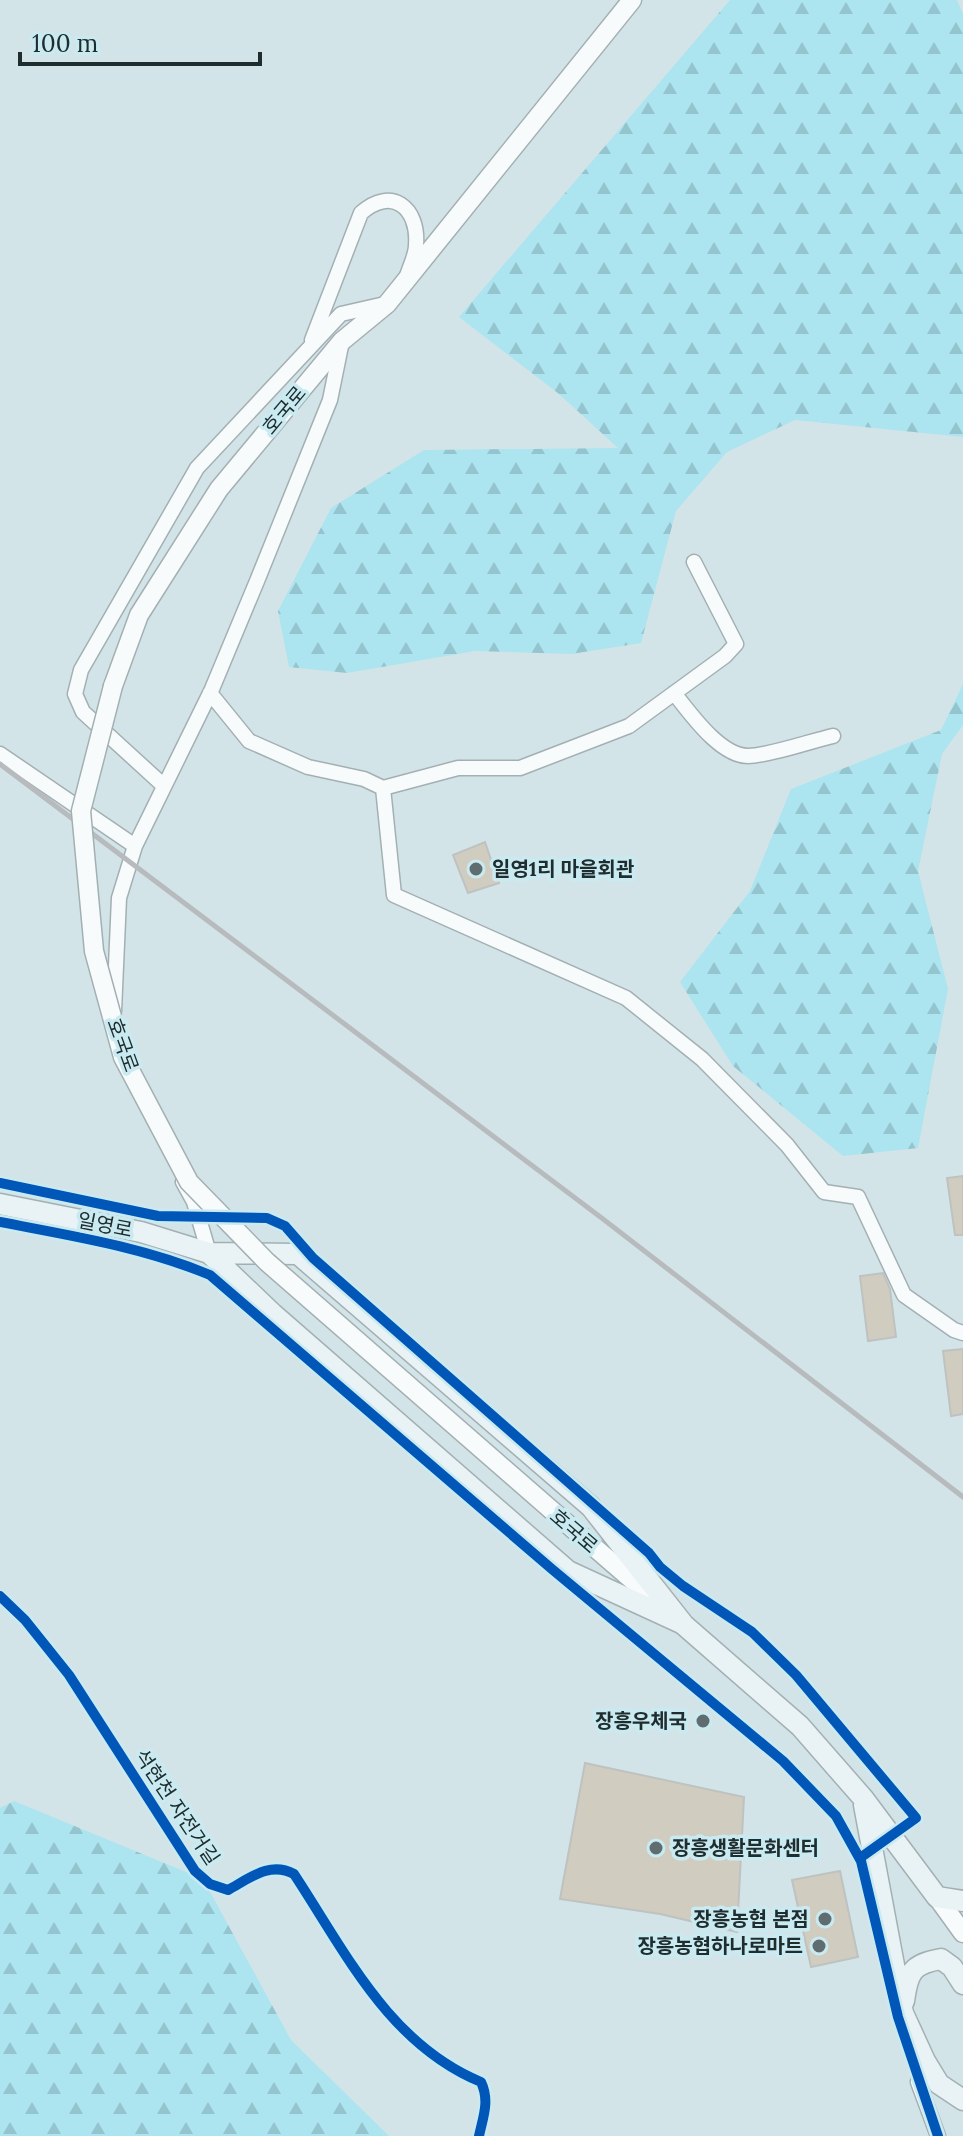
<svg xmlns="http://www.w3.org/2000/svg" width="963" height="2136" font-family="Lora,'Noto Sans KR',serif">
<defs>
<pattern id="forest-firs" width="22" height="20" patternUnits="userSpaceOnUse" patternTransform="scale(2)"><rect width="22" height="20" fill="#ace4ef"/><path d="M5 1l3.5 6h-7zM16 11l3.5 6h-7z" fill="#94c4cd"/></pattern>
</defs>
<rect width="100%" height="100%" fill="#d3e4e8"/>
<path fill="url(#forest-firs)" d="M730 0H957L963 14V437L795 420 727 452 676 511 641 643 571 654 475 651 347 673 289 667 278 611 331 508 424 450 618 448 559 394 459 317Z
M963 684V725L942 754 918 871 948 989 918 1148 843 1156 733 1066 680 982 750 891 791 789 941 730Z
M14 1801 203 1879 291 2040 389 2136H0V1808Z"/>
<path fill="#d0ccc0" stroke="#bec2c0" stroke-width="2" d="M485 842 499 883 468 893 453 855Z
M963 1176V1235H955L947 1178Z
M883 1273 890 1289 896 1337 868 1341 860 1276Z
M963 1349V1414L951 1416 943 1351Z
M585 1763 744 1797 737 1932 660 1914 560 1899Z
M840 1871 858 1957 811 1967 792 1880Z"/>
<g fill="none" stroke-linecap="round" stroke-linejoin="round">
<g stroke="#a3b0b3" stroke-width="17">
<path id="minor" d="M312 340 361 213C391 186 419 207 416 245 416 255 410 266 407 276
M694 562 736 644 725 656 629 726 520 768H458L383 788 394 895 626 998 702 1059 787 1145 824 1192 858 1197 904 1295 954 1330 963 1333
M210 693 249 741 308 767 364 779 383 788
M674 693C690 713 720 756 748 756 768 756 811 741 833 736
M0 754 135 846 212 689 257 581 330 400 342 341
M164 786 83 712 75 694 81 670 197 468 341 314 385 304
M114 1011 119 898 135 846
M183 1182 194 1202 209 1253
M925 2061 918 2082 938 2136"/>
</g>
<g stroke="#a3b0b3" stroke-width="21">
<path id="tertiary" d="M113 686 139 615 219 489 342 341 387 304 632 0
M579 1534 661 1605
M937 1897 963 1933"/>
</g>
<g stroke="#a3b0b3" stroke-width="23">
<path id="secondary" d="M0 1204 141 1232 209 1253 298 1254 591 1507 684 1625 800 1726 863 1798 937 1897 963 1901
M209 1253 273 1314 568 1571 681 1623
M864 1805 903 2013 925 2061 939 2084 963 2100
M904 2001C908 1972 912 1964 941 1959L952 1967 963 1984"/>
</g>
<use href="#minor" stroke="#f8fbfc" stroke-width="14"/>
<use href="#tertiary" stroke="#f8fbfc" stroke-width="18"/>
<use href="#secondary" stroke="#e9f2f4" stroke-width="20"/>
<path stroke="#b7bbbd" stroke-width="5" d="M0 764 603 1219 963 1497"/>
<g stroke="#a3b0b3" stroke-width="21" stroke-linecap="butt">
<path id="tertiary-bridge" d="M113 686 81 811 94 951 123 1057 189 1182 267 1262 579 1534"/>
</g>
<use href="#tertiary-bridge" stroke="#f8fbfc" stroke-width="18"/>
<g stroke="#caeaf1" stroke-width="15">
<path id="cycleway" d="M0 1183 158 1216 267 1218 285 1226 313 1258 649 1553 660 1567 683 1586 752 1632 796 1675 916 1818 860 1858
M0 1222C72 1236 143 1247 210 1275L553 1570 783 1761 836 1816 861 1861 898 2017 938 2136
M0 1596 25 1620 69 1675 195 1871 210 1884 228 1890C250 1878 270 1861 294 1874 346 1953 389 2044 481 2082 490 2101 483 2117 479 2136"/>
</g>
<use href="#cycleway" stroke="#0057b8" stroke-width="10"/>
</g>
<g fill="#5f6d70" stroke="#caeaf1" stroke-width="3">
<circle cx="476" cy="869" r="8"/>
<circle cx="703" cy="1721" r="8"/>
<circle cx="656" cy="1848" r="8"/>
<circle cx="825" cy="1919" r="8"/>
<circle cx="819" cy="1946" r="8"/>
</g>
<g text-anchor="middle" stroke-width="7" stroke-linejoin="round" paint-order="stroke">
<g font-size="20" fill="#202d2f" stroke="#caeaf1">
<text transform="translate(284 410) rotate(-50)" y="7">호국로</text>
<text transform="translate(123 1045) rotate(70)" y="7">호국로</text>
<text transform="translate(105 1225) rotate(11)" y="7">일영로</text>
<text transform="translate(574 1531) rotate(41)" y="7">호국로</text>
<text transform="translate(177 1807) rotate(56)" y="7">석현천 자전거길</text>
</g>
<g font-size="20" font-weight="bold" fill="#202d2f" stroke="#caeaf1" text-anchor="end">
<text x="492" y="876" text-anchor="start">일영1리 마을회관</text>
<text x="687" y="1728">장흥우체국</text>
<text x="672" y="1855" text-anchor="start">장흥생활문화센터</text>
<text x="809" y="1926">장흥농협 본점</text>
<text x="803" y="1953">장흥농협하나로마트</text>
</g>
</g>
<path d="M20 52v12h240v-12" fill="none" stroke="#202d2f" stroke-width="4"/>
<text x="32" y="52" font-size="24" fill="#202d2f" stroke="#caeaf1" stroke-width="6" paint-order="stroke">100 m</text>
</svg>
